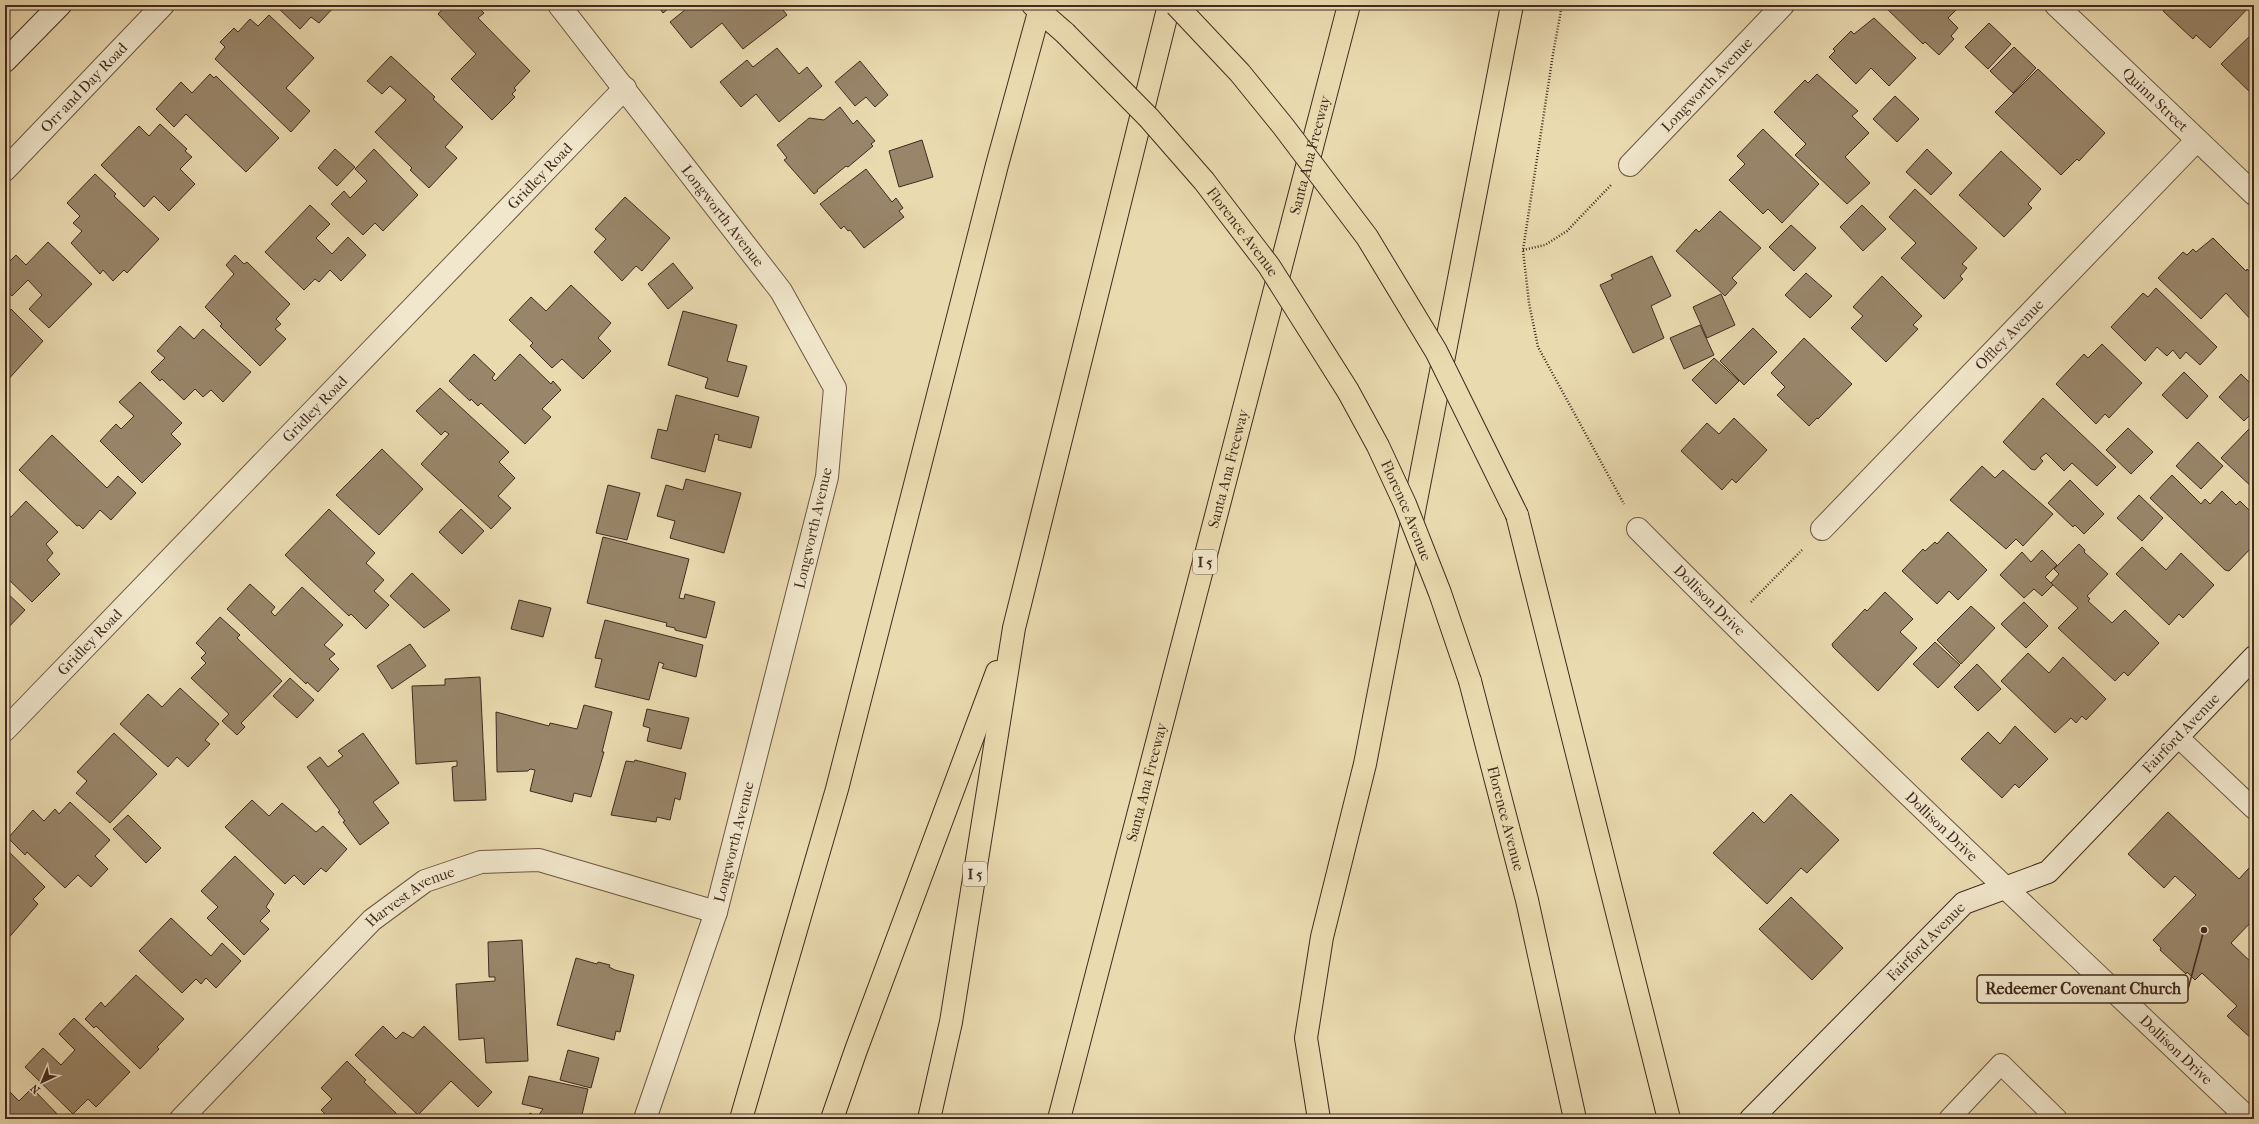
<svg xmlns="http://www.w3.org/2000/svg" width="2259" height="1124" font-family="'IM FELL French Canon',serif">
<rect width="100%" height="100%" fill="#eadab0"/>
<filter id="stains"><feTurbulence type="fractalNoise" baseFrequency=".005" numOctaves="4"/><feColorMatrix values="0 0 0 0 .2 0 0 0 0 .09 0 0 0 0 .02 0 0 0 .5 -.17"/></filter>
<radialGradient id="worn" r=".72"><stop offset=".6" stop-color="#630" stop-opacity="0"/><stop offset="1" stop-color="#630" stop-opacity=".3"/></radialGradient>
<path fill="#99866a" stroke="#422b1e" d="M275 5H336L319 23 311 17 300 29Z
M446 5H476L484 13 478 18 530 71 514 88 516 90 512 94 515 97 492 120 451 79 476 54 438 14Z
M657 5H673L663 13Z
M691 5H779L787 15 743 49 722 23 691 48 670 22Z
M1883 5H1961L1948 18 1958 28 1951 36 1954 39 1939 55 1925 42 1923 44Z
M2168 5H2251L2210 48 2196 35 2193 39 2163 11Z
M269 15 314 58 286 88 310 111 291 132 215 59 225 47 220 42 234 28 238 32 250 19 258 26Z
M1874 18 1916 58 1889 86 1871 68 1856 84 1829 57 1835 51 1833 49 1851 31 1854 34Z
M1989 23 2011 44 1988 69 1965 47Z
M2254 32V96L2221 64Z
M2014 47 2036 68 2013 93 1990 71Z
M777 48 799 74 807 67 822 86 779 122 756 94 741 107 720 82 747 60 753 67Z
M391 56 435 97 433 99 463 127 445 147 457 158 429 188 410 170 412 168 375 132 406 100 390 86 382 94 367 81Z
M860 61 888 95 875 107 866 97 855 106 835 82Z
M2038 69 2105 133 2079 161 2077 159 2061 175 1995 112Z
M210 74 214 78 216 76 279 138 246 172 186 114 174 127 156 109 181 82 192 93Z
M1817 74 1858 111 1852 116 1869 133 1845 157 1870 183 1847 204 1795 155 1806 144 1774 112 1805 80 1808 83Z
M1895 96 1919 119 1897 142 1873 119Z
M840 107 853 124 857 120 875 141 871 144 873 146 848 167 846 166 817 190 818 191 814 194 784 160 787 158 777 145 809 118 824 120Z
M160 124 187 149 185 151 192 157 180 169 195 184 169 211 154 196 144 207 101 165 139 126 149 136Z
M1763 129 1819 184 1782 223 1768 209 1763 214 1729 180 1745 164 1737 156Z
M922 140 933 177 899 187 889 151Z
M335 149 355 167 337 186 318 168Z
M374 149 418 195 383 231 375 223 363 235 331 204 344 191 350 198 367 181 355 169Z
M1927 149 1952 173 1931 195 1906 172Z
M2001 151 2041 189 2028 204 2032 208 2004 237 1959 195Z
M866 169 892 202 896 198 903 208 899 211 904 217 864 248 850 230 848 231 844 226 841 229 820 204Z
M95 174 116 194 114 196 159 239 127 273 124 270 113 281 103 270 100 274 71 243 82 231 73 223 80 216 67 203Z
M1915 189 1977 248 1962 264 1967 268 1960 276 1963 279 1944 299 1901 258 1916 243 1889 217Z
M625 197 670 238 642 271 636 266 622 281 594 252 606 239 595 229Z
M310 205 330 224 316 238 332 254 348 237 366 255 341 281 330 270 319 282 315 279 304 290 265 252Z
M1862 205 1886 229 1863 251 1840 227Z
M1720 211 1761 248 1732 278 1737 283 1725 296 1676 251 1696 229 1699 232Z
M1791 225 1816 248 1794 271 1769 247Z
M2213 238 2246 271 2247 269 2254 276V323L2226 293 2201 319 2158 278 2183 252 2187 255 2193 249 2196 252Z
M48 242 92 284 49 328 29 309 42 295 28 280 12 296 5 290V266L16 255 26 265Z
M235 255 244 264 247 262 290 304 276 319 281 324 275 329 286 339 260 366 220 326 222 324 205 307 234 274 226 265Z
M1652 256 1671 296 1651 306 1664 338 1633 353 1600 285 1613 279 1611 275Z
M673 263 693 288 668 309 648 284Z
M1806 273 1832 296 1810 318 1785 295Z
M1882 276 1922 316 1913 325 1918 329 1886 362 1851 328 1863 316 1853 307Z
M571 285 611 323 598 338 611 351 583 379 562 359 552 368 530 346 533 343 509 320 531 297 546 311Z
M2156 288 2217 347 2200 365 2186 352 2180 359 2173 350 2167 356 2157 347 2145 361 2111 327 2143 293 2148 297Z
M1721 294 1735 325 1707 338 1693 307Z
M11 309 43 341 5 383V312L7 314Z
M683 311 737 325 727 361 747 366 738 397 705 388 708 378 668 365Z
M1700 325 1714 355 1684 369 1670 338Z
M180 326 194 339 203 329 251 372 223 402 211 390 203 397 195 389 184 400 162 379 160 381 151 372 165 358 157 351Z
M1753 328 1777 352 1744 385 1720 361Z
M1804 338 1852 384 1818 419 1817 418 1809 426 1777 395 1785 387 1771 373Z
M2102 344 2142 383 2109 418 2105 414 2096 424 2056 384 2084 354 2088 358Z
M474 354 495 374 492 378 495 381 520 354 551 384 553 381 561 390 542 409 551 417 525 444 481 403 478 406 471 399 470 401 449 381Z
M1714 358 1739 381 1716 404 1692 380Z
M2184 372 2208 396 2187 419 2162 395Z
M2241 374 2254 387V411L2244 421 2219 397Z
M140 382 182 423 171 434 181 444 142 483 100 441 116 424 121 429 134 416 119 402Z
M440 388 509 452 499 462 515 478 498 496 511 508 491 529 421 464 449 434 445 431 441 435 416 411Z
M676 395 759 417 751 448 718 440 719 435 715 434 705 472 651 458 658 429 667 431Z
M2043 398 2116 467 2097 486 2072 463 2064 471 2046 453 2040 458 2043 461 2035 470 2031 469 2003 442Z
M1734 418 1767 450 1736 483 1732 479 1722 490 1681 451 1707 423 1719 434Z
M2128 428 2153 452 2131 474 2106 450Z
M2249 429 2254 434V489L2221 458Z
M52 435 107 488 118 476 136 493 111 520 100 510 83 529 79 525 77 526 19 470Z
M2198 442 2223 466 2201 489 2176 466Z
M382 449 423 489 379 535 336 495Z
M1982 466 1995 478 2003 470 2053 514 2023 546 2016 539 2006 549 1950 500Z
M2172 475 2201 504 2205 499 2210 504 2222 491 2236 505 2240 501 2254 515V545L2229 571 2225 570 2150 498Z
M686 479 741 493 724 553 670 538 675 521 657 516 666 485 683 490Z
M2070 480 2104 514 2084 534 2075 525 2073 527 2048 503Z
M608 485 640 493 627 540 596 533Z
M2139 495 2163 518 2142 541 2117 518Z
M26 501 58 532 46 544 53 553 47 560 60 574 32 602 5 576V515L11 517Z
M329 509 375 553 366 563 384 580 374 591 389 605 366 629 351 614 349 616 285 555Z
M461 509 484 531 462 554 439 532Z
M1948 532 1987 570 1958 600 1949 591 1937 604 1902 571 1923 549 1925 551 1935 542 1937 544Z
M603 537 689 559 679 598 684 599 685 594 715 602 706 638 675 630V628L666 626 667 623 587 603Z
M2079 544 2085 550 2084 552 2108 574 2087 596 2090 599 2088 601 2112 623 2125 610 2159 643 2128 676 2124 672 2115 681 2058 628 2078 608 2051 583 2059 574 2054 569Z
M2142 547 2166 570 2181 553 2214 585 2183 618 2179 614 2169 625 2116 574Z
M2042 550 2057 565 2045 577 2053 585 2042 596 2034 589 2024 598 2000 575 2022 552 2031 562Z
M412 573 450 610 424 628 390 596Z
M250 584 275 607 271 612 275 616 302 587 343 625 324 645 335 654 329 659 339 669 318 692 307 682 306 684 227 609Z
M5 591 25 610 5 631Z
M1885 592 1913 619 1900 632 1917 648 1878 691 1833 647 1832 644 1865 609 1867 611Z
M519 600 551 608 543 637 511 629Z
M2024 602 2048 626 2026 648 2001 624Z
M1971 606 1995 628 1961 664 1937 640Z
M220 617 240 635 237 638 282 681 241 723 245 727 237 735 222 721 229 714 191 678 206 663 201 658 206 653 196 643Z
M605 620 703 645 696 677 662 668 664 664 659 662 649 700 595 687 602 659 595 658Z
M1935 642 1960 665 1938 688 1913 664Z
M410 644 426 666 392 689 377 666Z
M2028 653 2049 673 2063 657 2106 699 2086 720 2082 716 2076 723 2071 718 2055 733 2001 681Z
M1977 664 2001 689 1978 711 1954 687Z
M480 677 486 800 454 801 452 767 457 766V761L416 764 412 686 445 685V679Z
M290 678 314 700 297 718 273 696Z
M180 688 219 724 205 740 210 744 188 767 177 757 168 767 120 724 148 694 162 707Z
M584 705 612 712 602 752H604L591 797 574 793 572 802 530 791 535 770 530 769 528 771 497 772 496 712 549 726 550 723 577 729Z
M647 709 689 718 681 749 647 741 650 728 643 726Z
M2015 726 2048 759 2019 788 2015 784 2002 798 1961 759 1988 732 2000 744Z
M114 733 157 774 110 823 76 793 87 781 77 772Z
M363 733 399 783 373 802 389 823 360 845 343 822 345 821 338 812 340 811 307 767 320 757 328 767 343 756 338 751Z
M635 760 686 773 680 800 675 798 670 820 657 817 656 822 611 815 626 761 634 762Z
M1791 794 1839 840 1807 873 1801 868 1767 904 1713 853 1753 812 1764 823Z
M252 800 269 816 282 803 316 832 323 826 347 849 326 872 321 868 304 885 294 875 285 884 225 827Z
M70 802 110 840 95 856 108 869 91 887 78 875 65 888 27 852 25 855 8 838 33 810 44 821 55 809 59 814Z
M2168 812 2239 879 2249 868 2254 872V919L2231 943 2254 965V1041L2227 1016 2237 1006 2202 973 2195 980 2187 972 2186 974 2160 950 2161 948 2153 940 2196 895 2175 876 2164 888 2128 854Z
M128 815 161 848 146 863 113 829Z
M5 848 45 887 33 899 38 904 5 942Z
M235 856 274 894 266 907 270 911 260 921 269 929 244 955 207 918 218 907 201 891Z
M1791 897 1843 948 1812 980 1759 929Z
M171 918 211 956 222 943 241 961 216 988 206 978 201 984 196 979 182 993 139 951Z
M522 940 528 1061 486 1063 484 1038 459 1040 456 984 495 981V977H489L488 942Z
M576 958 597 964 598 962 610 965 609 967 615 970 634 975 620 1032 616 1031 614 1040 557 1025Z
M136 975 184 1019 157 1047 159 1049 140 1069 96 1026 94 1028 85 1019 101 1002 105 1007Z
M74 1018 130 1072 96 1107 88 1099 73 1114 25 1067 43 1048 61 1065 75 1050 59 1034Z
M383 1026 396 1039 403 1032 413 1038 424 1026 492 1092 478 1107 451 1081 418 1115 355 1055Z
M568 1050 599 1058 591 1088 560 1080Z
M347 1061 366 1080 364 1082 399 1116 396 1119H320L325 1114 321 1110 332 1099 321 1088Z
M529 1076 588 1089 581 1119H527L530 1113 537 1117 543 1109 522 1104Z
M6 1088 19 1101 32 1088 62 1119H5Z"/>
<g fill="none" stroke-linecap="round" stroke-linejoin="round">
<g stroke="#6c5742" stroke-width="22">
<path id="lane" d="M2178 737 2254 809
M1949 1119 2001 1064 2057 1119"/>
</g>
<g stroke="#6c5742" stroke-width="24">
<g id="street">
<path id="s1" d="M559 5 781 291 835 388 827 477 716 912 645 1119"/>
<path id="s2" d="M2056 5 2254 194"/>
<path id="s3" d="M1630 165 1783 5"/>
<path id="s4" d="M5 170 163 5"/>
<path id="s5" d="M1638 529C1838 730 2043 924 2249 1119"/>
<path id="s6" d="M1822 529 2197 140"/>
<path id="s7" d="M5 730 625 88"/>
<path id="s8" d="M181 1119 372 920 425 881 481 862 539 860 716 912"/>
</g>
</g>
<g stroke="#422b1e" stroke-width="24">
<g id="secondary">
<path d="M5 61 60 5"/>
<path id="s9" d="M1751 1119 1964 903 2048 872 2254 657"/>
</g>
</g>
<g stroke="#422b1e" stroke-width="24">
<g id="primary">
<path d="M1033 5 1065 33"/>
<path d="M1517 515 1669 1119"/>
<path id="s10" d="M1470 681 1527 900 1575 1119"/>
</g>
</g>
<g stroke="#422b1e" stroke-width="24">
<g id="highway">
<path d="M741 1119 837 789 997 165 1041 5"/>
<path d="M832 1119 856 1050 997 672"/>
<path d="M929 1119 951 1022 1014 628 1169 5"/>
<path id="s11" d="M1059 1119 1349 5"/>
<path d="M1319 1119 1306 1038 1322 937 1365 764 1512 5"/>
</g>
</g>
<path stroke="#422b1e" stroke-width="2.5" stroke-dasharray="1 2" stroke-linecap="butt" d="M1562 5 1553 54 1523 250 1529 303 1538 347 1624 504
M1523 250 1545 245 1567 231 1611 185
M1751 602 1802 550"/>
<use href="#lane" stroke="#f1e7cc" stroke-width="20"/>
<use href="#street" stroke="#f1e7cc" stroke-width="22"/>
<use href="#secondary" stroke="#f1e7cc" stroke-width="22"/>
<use href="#primary" stroke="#eadab0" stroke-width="22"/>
<use href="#highway" stroke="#eadab0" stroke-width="22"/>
<g stroke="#422b1e" stroke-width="24" stroke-linecap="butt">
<g id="primary-bridge">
<path d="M1176 5 1240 73 1283 126 1367 237 1436 351 1517 515"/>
<path id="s12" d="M1065 33 1149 118 1204 181 1269 266 1348 391 1378 446 1405 504 1440 593 1470 681"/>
</g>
</g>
<use href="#primary-bridge" stroke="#eadab0" stroke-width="22"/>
</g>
<g text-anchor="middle" stroke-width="3" stroke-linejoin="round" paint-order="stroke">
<g fill="#f1e7cc" stroke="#766352" stroke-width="1">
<rect x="1193" y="550" width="24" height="24" rx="3"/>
<rect x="963" y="862" width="24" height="24" rx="3"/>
</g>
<g font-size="14" font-weight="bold" fill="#422b1e">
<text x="1205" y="567">I 5</text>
<text x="975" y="879">I 5</text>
</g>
<g font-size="15" fill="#422b1e" stroke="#f1e7cc">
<text dy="5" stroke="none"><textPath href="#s3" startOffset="111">Longworth Avenue</textPath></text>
<text dy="5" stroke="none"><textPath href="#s4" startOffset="114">Orr and Day Road</textPath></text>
<text dy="5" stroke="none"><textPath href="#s2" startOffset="137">Quinn Street</textPath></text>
<text dy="5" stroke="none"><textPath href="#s11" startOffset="996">Santa Ana Freeway</textPath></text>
<text dy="5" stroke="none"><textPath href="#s7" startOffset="770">Gridley Road</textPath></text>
<text dy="5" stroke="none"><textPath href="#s1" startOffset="267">Longworth Avenue</textPath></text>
<text dy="5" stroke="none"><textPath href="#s12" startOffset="267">Florence Avenue</textPath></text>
<text dy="5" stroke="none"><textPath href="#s6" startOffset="270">Offley Avenue</textPath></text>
<text dy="5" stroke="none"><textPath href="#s7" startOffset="446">Gridley Road</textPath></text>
<text dy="5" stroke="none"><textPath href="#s11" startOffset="672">Santa Ana Freeway</textPath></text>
<text dy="5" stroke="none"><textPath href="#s12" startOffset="591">Florence Avenue</textPath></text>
<text transform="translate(813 528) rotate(-77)" y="5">Longworth Avenue</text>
<text dy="5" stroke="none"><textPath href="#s5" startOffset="101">Dollison Drive</textPath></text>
<text dy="5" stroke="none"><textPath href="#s7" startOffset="122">Gridley Road</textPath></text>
<text dy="5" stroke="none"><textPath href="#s9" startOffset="585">Fairford Avenue</textPath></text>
<text dy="5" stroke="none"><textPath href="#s11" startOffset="348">Santa Ana Freeway</textPath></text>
<text dy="5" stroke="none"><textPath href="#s10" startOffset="142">Florence Avenue</textPath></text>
<text dy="5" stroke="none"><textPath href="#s5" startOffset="425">Dollison Drive</textPath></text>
<text transform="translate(734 842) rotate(-76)" y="5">Longworth Avenue</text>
<text dy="5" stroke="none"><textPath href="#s8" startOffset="321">Harvest Avenue</textPath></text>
<text dy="5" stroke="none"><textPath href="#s9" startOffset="249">Fairford Avenue</textPath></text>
<text dy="5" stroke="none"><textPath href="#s5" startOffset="749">Dollison Drive</textPath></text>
</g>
</g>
<path fill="none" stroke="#422b1e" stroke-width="1.5" d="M2204 930L2188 989"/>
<circle fill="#422b1e" stroke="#f1e7cc" stroke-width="1.5" cx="2204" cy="930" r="4"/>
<rect fill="#f1e7cc" stroke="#422b1e" stroke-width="1.5" x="1977" y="975" width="211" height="28" rx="4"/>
<g font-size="16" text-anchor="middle" font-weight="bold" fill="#422b1e">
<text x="2083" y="994">Redeemer Covenant Church</text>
</g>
<rect width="2259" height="1124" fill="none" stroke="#eadab0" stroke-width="20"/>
<rect x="6" y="6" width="2247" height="1112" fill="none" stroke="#422b1e" stroke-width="2"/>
<rect x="10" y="10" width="2239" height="1104" fill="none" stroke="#422b1e"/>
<g transform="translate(42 1082) rotate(224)" stroke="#f1e7cc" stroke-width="3" paint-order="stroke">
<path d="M0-3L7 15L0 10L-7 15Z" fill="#422b1e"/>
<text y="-6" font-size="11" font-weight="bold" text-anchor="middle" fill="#422b1e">N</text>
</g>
<rect width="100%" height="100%" filter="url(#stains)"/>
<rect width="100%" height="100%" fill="url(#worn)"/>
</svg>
